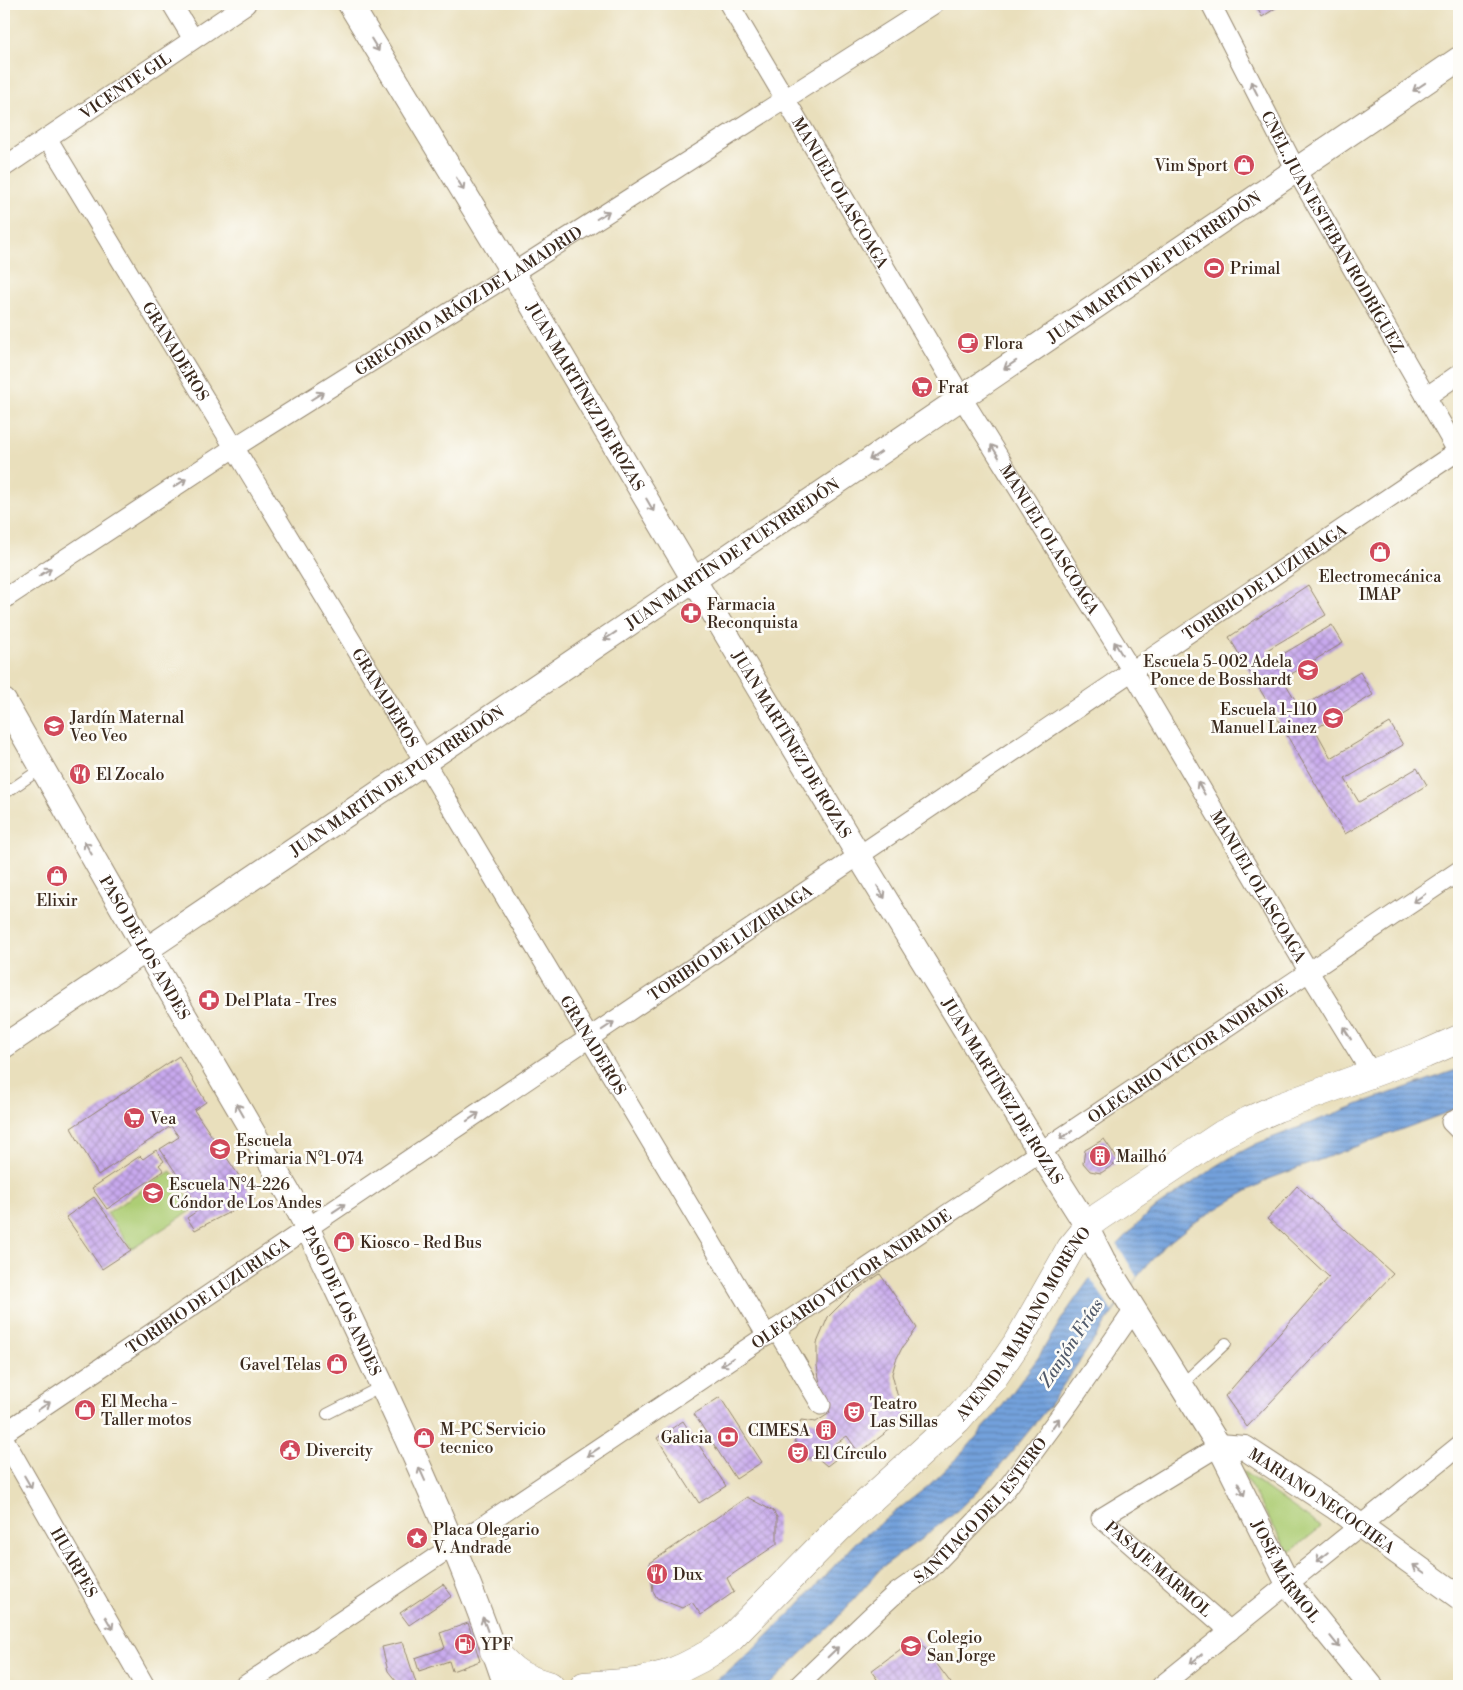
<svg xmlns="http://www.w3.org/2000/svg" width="1463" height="1690" font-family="'Libre Bodoni',serif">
<defs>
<pattern id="water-rules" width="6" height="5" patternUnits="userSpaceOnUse" patternTransform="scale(1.25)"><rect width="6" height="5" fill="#73a1dc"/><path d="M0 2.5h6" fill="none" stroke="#6083b2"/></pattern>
<pattern id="building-cross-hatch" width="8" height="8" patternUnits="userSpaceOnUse" patternTransform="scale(1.25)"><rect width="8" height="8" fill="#c8a9ee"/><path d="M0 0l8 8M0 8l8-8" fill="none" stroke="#a48ac0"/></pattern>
</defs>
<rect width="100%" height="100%" fill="#fdfcf7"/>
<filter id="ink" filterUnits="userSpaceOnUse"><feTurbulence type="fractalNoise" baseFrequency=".02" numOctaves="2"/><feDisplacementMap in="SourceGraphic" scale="10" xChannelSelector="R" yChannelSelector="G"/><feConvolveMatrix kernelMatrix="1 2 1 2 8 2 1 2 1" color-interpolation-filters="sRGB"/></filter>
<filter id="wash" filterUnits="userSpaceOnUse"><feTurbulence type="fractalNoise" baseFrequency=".0096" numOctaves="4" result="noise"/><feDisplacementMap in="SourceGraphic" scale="20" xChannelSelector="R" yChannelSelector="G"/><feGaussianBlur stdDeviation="1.12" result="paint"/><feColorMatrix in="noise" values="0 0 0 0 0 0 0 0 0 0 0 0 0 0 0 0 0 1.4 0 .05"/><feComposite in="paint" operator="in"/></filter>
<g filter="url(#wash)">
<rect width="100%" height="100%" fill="#e9dfbc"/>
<path fill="#adcd75" stroke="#747c4a" d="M171 1171 195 1208 132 1249 107 1213Z
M1241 1470 1321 1527 1289 1553Z"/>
<path fill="url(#water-rules)" stroke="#57667d" d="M1459 1069V1108L1269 1179 1230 1201 1192 1224 1162 1248 1137 1277 1049 1406 998 1469 960 1508 921 1539 882 1567 832 1624 768 1686H707L728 1672 755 1648 793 1611 855 1543 927 1487 966 1449 1003 1405 1038 1358 1064 1315 1103 1260 1147 1214 1215 1167 1233 1156 1256 1144 1362 1103Z"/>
<path fill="#e9dfbc" d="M1117 1244 1137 1277 1112 1312 1090 1277Z"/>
<g id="blocks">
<path fill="url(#building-cross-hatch)" d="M1255 4H1282L1262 17Z
M1308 585 1326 615 1267 650 1273 660 1332 625 1343 643 1283 679 1300 708 1360 672 1373 695 1315 729 1331 758 1390 723 1403 745 1345 779 1359 802 1417 768 1427 785 1345 834 1229 637Z
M179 1056 206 1102 194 1110 255 1199 195 1230 187 1218 200 1209 160 1149 179 1137 171 1126 98 1175 71 1128Z
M1104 1139 1119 1161 1101 1173 1090 1171 1083 1163 1085 1150Z
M156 1150 164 1161 159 1165 164 1171 107 1209 92 1188 140 1156 143 1159Z
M1297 1186 1393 1274 1247 1427 1225 1396 1329 1277 1267 1219Z
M94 1197 131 1250 102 1269 66 1217Z
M880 1274 917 1328 902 1348 896 1360 892 1374 897 1394 909 1415 859 1453 847 1436 834 1445 836 1459 827 1466 814 1455 807 1460 793 1438 801 1420 816 1422 830 1413 821 1389 817 1366V1343L828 1317 853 1292Z
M720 1397 762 1462 736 1479 694 1414Z
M683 1421 726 1486 699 1503 657 1438Z
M747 1497 773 1511 777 1517V1544L727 1578 734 1592 701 1615 692 1602 682 1608 657 1598 653 1591 650 1563Z
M443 1584 452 1596 409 1625 400 1613Z
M468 1623 480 1661 452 1671 449 1661 419 1671 415 1658 445 1648 440 1633Z
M917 1637 953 1686H882L871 1671Z
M403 1642 417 1686H400L388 1671 382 1647Z"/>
</g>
</g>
<g filter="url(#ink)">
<use href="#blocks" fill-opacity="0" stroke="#92846d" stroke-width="1"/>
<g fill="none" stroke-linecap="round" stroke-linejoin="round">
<g stroke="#92846d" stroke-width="12">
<path id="service" d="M4 794 42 768
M1181 1385 1226 1343
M327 1414 382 1386"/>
</g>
<g stroke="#92846d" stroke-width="21">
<g id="minor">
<path d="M172 4 193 39"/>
<path id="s1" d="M729 4 962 398 1132 671 1309 972 1372 1074"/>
<path id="s2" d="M1211 4 1296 170 1459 454"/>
<path id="s3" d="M47 138 424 761 767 1336"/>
<path id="s4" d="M4 167 246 4"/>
<path d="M1426 397 1459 374"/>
<path id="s5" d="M4 599 235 447 522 267 934 4"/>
<path d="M1459 1118 1451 1122 1459 1130"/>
<path d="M776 1329 821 1405"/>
<path id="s6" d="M4 1433 1458 451"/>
<path id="s7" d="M4 1439 145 1686"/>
<path id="s8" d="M1219 1446 1101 1518 1230 1631"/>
<path id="s9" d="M244 1686 1459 871"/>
<path id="s10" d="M798 1686 869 1618 896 1593 930 1569 1004 1492 1071 1401 1134 1310"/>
<path d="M1161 1686 1459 1446"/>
</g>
</g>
<g stroke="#92846d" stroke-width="26">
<g id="tertiary">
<path id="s11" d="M350 4 513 273 704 597 859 856 1040 1152 1080 1215 1103 1260 1219 1446 1288 1584 1371 1686"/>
<path id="s12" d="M4 701 146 950 295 1204 308 1229C379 1379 453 1528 506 1686"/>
<path id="s13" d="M4 1046 704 573 1459 59"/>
<path id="s14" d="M1219 1446 1245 1448 1336 1508 1459 1597"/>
</g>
</g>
<g stroke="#92846d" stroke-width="29">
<g id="secondary">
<path d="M494 1651C515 1674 520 1677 550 1686"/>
<path d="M584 1686 636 1682"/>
<path id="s15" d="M626 1686C639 1681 653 1678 667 1674 691 1665 711 1654 731 1638L838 1529 957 1420 994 1377 1017 1343 1071 1248 1093 1221 1100 1216 1223 1134 1250 1120 1277 1108 1425 1054 1459 1039"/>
</g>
</g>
<use href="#service" stroke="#fff" stroke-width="10"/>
<use href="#minor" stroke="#fff" stroke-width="19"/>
<use href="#tertiary" stroke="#fff" stroke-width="24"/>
<use href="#secondary" stroke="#fff" stroke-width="28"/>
</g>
<defs><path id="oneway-shaft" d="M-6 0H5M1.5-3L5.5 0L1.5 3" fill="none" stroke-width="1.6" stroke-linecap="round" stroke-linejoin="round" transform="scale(1.25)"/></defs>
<g stroke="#a79f9a">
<use href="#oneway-shaft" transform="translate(375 45) rotate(59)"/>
<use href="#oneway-shaft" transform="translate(1419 87) rotate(146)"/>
<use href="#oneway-shaft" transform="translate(1254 88) rotate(-117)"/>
<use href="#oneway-shaft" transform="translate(460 184) rotate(59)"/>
<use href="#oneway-shaft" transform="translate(603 215) rotate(-32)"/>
<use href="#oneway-shaft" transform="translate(1010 365) rotate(146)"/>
<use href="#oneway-shaft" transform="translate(317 396) rotate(-32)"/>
<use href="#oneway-shaft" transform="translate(995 451) rotate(-122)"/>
<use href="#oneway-shaft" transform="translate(875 456) rotate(146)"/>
<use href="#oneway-shaft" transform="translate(180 483) rotate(-33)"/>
<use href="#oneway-shaft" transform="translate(650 505) rotate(60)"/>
<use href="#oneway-shaft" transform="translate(45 572) rotate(-33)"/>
<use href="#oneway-shaft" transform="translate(610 636) rotate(146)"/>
<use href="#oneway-shaft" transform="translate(1118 648) rotate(-121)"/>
<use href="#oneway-shaft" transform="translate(1201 788) rotate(-120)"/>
<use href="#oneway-shaft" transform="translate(88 848) rotate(-120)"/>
<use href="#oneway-shaft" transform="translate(881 892) rotate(59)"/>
<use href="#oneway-shaft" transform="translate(1419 898) rotate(146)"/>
<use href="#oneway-shaft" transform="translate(608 1026) rotate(-34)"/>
<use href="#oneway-shaft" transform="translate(1347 1033) rotate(-122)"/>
<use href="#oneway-shaft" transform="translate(240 1110) rotate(-120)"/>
<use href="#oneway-shaft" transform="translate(473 1117) rotate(-34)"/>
<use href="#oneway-shaft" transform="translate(1066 1135) rotate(146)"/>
<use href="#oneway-shaft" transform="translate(339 1208) rotate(-34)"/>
<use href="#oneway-shaft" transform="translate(727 1362) rotate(146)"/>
<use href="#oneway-shaft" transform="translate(44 1406) rotate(-34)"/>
<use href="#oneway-shaft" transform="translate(1055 1424) rotate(-54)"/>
<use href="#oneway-shaft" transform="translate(593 1452) rotate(146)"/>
<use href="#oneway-shaft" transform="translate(422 1474) rotate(-114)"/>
<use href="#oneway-shaft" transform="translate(28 1482) rotate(60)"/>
<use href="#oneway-shaft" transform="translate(1241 1489) rotate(63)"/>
<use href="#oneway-shaft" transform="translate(1322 1557) rotate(141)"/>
<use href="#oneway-shaft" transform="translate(1419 1569) rotate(-145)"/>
<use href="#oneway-shaft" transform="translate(109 1623) rotate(60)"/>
<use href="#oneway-shaft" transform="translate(485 1624) rotate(-110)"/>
<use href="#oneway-shaft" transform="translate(1335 1642) rotate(51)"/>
<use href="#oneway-shaft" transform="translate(833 1652) rotate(-44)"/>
<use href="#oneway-shaft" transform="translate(1196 1659) rotate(141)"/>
</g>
</g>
<defs>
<g id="shop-disc" transform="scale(1.125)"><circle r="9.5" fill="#d1495b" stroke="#fdfcf7"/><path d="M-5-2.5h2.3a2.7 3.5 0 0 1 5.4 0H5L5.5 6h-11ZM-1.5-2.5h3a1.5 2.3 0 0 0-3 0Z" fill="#fff"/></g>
<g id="stadium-disc" transform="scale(1.125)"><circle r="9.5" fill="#d1495b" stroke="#fdfcf7"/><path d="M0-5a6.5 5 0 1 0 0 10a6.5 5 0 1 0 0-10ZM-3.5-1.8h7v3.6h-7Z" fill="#fff"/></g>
<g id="cafe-disc" transform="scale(1.125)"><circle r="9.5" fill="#d1495b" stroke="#fdfcf7"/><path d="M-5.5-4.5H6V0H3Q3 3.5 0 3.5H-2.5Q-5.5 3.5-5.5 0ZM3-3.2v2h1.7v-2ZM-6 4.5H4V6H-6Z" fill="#fff"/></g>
<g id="supermarket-disc" transform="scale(1.125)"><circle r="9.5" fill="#d1495b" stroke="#fdfcf7"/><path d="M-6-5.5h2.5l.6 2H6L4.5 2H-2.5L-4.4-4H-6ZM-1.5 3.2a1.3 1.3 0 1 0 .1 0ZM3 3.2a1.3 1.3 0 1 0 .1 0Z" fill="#fff"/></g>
<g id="pharmacy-disc" transform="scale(1.125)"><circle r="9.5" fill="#d1495b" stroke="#fdfcf7"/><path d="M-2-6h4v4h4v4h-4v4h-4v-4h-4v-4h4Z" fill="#fff"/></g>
<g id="school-disc" transform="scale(1.125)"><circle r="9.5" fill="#d1495b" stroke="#fdfcf7"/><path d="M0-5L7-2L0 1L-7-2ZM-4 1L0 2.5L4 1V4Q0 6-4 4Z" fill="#fff"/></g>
<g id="restaurant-disc" transform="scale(1.125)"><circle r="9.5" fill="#d1495b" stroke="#fdfcf7"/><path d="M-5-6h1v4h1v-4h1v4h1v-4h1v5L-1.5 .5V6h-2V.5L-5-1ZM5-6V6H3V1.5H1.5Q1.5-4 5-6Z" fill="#fff"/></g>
<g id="building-disc" transform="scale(1.125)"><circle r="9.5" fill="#d1495b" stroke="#fdfcf7"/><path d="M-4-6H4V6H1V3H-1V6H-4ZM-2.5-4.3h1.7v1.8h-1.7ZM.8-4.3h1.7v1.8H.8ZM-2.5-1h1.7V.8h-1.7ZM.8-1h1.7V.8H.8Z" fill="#fff"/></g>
<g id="theatre-disc" transform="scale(1.125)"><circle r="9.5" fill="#d1495b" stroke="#fdfcf7"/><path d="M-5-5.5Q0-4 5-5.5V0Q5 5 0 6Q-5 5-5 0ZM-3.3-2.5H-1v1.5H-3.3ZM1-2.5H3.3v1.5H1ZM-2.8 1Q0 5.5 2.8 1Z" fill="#fff"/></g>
<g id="bank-disc" transform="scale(1.125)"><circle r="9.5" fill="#d1495b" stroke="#fdfcf7"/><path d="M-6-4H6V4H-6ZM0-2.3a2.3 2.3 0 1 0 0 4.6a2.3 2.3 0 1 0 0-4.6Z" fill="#fff"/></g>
<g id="civic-disc" transform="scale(1.125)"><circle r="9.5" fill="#d1495b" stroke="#fdfcf7"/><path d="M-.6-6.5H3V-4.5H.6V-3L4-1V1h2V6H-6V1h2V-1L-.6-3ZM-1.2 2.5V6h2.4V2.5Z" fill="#fff"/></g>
<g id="sight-disc" transform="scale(1.125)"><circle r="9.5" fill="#d1495b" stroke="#fdfcf7"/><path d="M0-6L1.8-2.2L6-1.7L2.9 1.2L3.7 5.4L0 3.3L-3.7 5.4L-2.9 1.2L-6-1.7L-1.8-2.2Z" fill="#fff"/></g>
<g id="fuel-disc" transform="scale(1.125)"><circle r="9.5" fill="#d1495b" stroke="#fdfcf7"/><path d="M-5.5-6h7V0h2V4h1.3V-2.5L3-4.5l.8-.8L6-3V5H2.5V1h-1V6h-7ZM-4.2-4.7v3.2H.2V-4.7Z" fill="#fff"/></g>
</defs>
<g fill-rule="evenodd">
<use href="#shop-disc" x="1244" y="165"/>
<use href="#stadium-disc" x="1214" y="268"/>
<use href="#cafe-disc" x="968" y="343"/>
<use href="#supermarket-disc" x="922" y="387"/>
<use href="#shop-disc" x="1380" y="552"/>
<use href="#pharmacy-disc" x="691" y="613"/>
<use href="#school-disc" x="1308" y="670"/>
<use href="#school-disc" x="1333" y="718"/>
<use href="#school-disc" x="54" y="726"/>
<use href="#restaurant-disc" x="80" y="774"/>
<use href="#shop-disc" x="57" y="876"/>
<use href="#pharmacy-disc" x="209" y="1000"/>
<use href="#supermarket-disc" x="134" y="1118"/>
<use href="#school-disc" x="220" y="1149"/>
<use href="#building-disc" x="1100" y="1156"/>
<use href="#school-disc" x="153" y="1193"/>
<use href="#shop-disc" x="344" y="1242"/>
<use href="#shop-disc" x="337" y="1364"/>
<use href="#shop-disc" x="85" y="1410"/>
<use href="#theatre-disc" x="854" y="1412"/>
<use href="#building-disc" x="826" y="1430"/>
<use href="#bank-disc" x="728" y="1437"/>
<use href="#shop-disc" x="424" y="1438"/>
<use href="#civic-disc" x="290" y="1450"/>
<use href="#theatre-disc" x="798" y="1453"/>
<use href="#sight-disc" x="417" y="1538"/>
<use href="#restaurant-disc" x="657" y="1574"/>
<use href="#fuel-disc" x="465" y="1644"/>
<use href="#school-disc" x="911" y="1646"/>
</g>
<g text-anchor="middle" stroke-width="5" stroke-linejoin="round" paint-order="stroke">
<g font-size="16" fill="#3b2a1e" stroke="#fdfcf7">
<text dy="6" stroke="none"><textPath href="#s4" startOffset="146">VICENTE GIL</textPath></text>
<text dy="6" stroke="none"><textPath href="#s1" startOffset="219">MANUEL OLASCOAGA</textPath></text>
<text dy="6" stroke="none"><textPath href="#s2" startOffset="258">CNEL. JUAN ESTEBAN RODRÍGUEZ</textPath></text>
<text dy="6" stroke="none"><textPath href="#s13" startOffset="1389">JUAN MARTÍN DE PUEYRREDÓN</textPath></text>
<text dy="6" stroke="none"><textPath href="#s5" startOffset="552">GREGORIO ARÁOZ DE LAMADRID</textPath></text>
<text dy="6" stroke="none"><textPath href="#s3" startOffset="249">GRANADEROS</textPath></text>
<text dy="6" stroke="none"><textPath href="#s11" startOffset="458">JUAN MARTÍNEZ DE ROZAS</textPath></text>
<text dy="6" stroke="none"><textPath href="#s1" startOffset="624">MANUEL OLASCOAGA</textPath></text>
<text dy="6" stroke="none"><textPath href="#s13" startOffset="879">JUAN MARTÍN DE PUEYRREDÓN</textPath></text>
<text dy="6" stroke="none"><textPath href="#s6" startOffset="1521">TORIBIO DE LUZURIAGA</textPath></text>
<text dy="6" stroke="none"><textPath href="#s3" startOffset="654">GRANADEROS</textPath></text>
<text dy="6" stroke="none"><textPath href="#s11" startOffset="862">JUAN MARTÍNEZ DE ROZAS</textPath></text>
<text dy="6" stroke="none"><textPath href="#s13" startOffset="474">JUAN MARTÍN DE PUEYRREDÓN</textPath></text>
<text dy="6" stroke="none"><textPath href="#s1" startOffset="1029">MANUEL OLASCOAGA</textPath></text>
<text dy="6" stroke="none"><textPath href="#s6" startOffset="876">TORIBIO DE LUZURIAGA</textPath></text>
<text dy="6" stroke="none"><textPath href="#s12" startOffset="284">PASO DE LOS ANDES</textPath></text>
<text dy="6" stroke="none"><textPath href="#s3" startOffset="1059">GRANADEROS</textPath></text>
<text dy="6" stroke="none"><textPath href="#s9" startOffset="1136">OLEGARIO VÍCTOR ANDRADE</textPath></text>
<text dy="6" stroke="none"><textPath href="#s11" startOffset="1268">JUAN MARTÍNEZ DE ROZAS</textPath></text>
<text dy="6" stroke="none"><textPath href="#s9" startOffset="731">OLEGARIO VÍCTOR ANDRADE</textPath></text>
<text dy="6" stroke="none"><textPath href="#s6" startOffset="246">TORIBIO DE LUZURIAGA</textPath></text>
<text dy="6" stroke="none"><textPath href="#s12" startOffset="689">PASO DE LOS ANDES</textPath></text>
<text dy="6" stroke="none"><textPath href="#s15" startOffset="548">AVENIDA MARIANO MORENO</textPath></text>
<text dy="6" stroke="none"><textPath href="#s14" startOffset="119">MARIANO NECOCHEA</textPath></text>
<text dy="6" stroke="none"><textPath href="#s10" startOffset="254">SANTIAGO DEL ESTERO</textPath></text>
<text dy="6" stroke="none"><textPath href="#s7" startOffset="142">HUARPES</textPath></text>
<text dy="6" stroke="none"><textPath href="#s8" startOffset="215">PASAJE MÁRMOL</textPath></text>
<text dy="6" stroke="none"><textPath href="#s11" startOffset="1826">JOSÉ MÁRMOL</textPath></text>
</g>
<g font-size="16" fill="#3b2a1e" stroke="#fdfcf7" text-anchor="start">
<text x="1228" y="171" text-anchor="end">Vim Sport</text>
<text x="1230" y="274">Primal</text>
<text x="984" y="349">Flora</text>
<text x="938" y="393">Frat</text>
<text x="1380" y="582" text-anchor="middle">Electromecánica<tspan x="1380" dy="18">IMAP</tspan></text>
<text x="707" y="610">Farmacia<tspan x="707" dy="18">Reconquista</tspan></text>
<text x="1292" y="667" text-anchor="end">Escuela 5-002 Adela<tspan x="1292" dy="18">Ponce de Bosshardt</tspan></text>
<text x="1317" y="715" text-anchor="end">Escuela 1-110<tspan x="1317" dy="18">Manuel Lainez</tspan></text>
<text x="70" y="723">Jardín Maternal<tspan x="70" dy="18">Veo Veo</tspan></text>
<text x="96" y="780">El Zocalo</text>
<text x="57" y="906" text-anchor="middle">Elixir</text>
<text x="225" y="1006">Del Plata - Tres</text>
<text x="150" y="1124">Vea</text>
<text x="236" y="1146">Escuela<tspan x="236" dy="18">Primaria N°1-074</tspan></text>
<text x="1116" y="1162">Mailhó</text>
<text x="169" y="1190">Escuela N°4-226<tspan x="169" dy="18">Cóndor de Los Andes</tspan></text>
<text x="360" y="1248">Kiosco - Red Bus</text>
<text x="321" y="1370" text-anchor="end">Gavel Telas</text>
<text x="101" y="1407">El Mecha -<tspan x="101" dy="18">Taller motos</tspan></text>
<text x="870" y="1409">Teatro<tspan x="870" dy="18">Las Sillas</tspan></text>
<text x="440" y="1435">M-PC Servicio<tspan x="440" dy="18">tecnico</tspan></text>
<text x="810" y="1436" text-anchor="end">CIMESA</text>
<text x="712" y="1443" text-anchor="end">Galicia</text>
<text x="306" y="1456">Divercity</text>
<text x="814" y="1459">El Círculo</text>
<text x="433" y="1535">Placa Olegario<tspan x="433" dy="18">V. Andrade</tspan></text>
<text x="673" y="1580">Dux</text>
<text x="927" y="1643">Colegio<tspan x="927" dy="18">San Jorge</tspan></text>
<text x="481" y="1650">YPF</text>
</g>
<g font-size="18" font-style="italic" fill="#515a6a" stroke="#fdfcf7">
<text transform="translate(1071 1343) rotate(-57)" y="6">Zanjón Frías</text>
</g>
</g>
<rect width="1463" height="1690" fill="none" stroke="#fdfcf7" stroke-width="20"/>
</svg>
